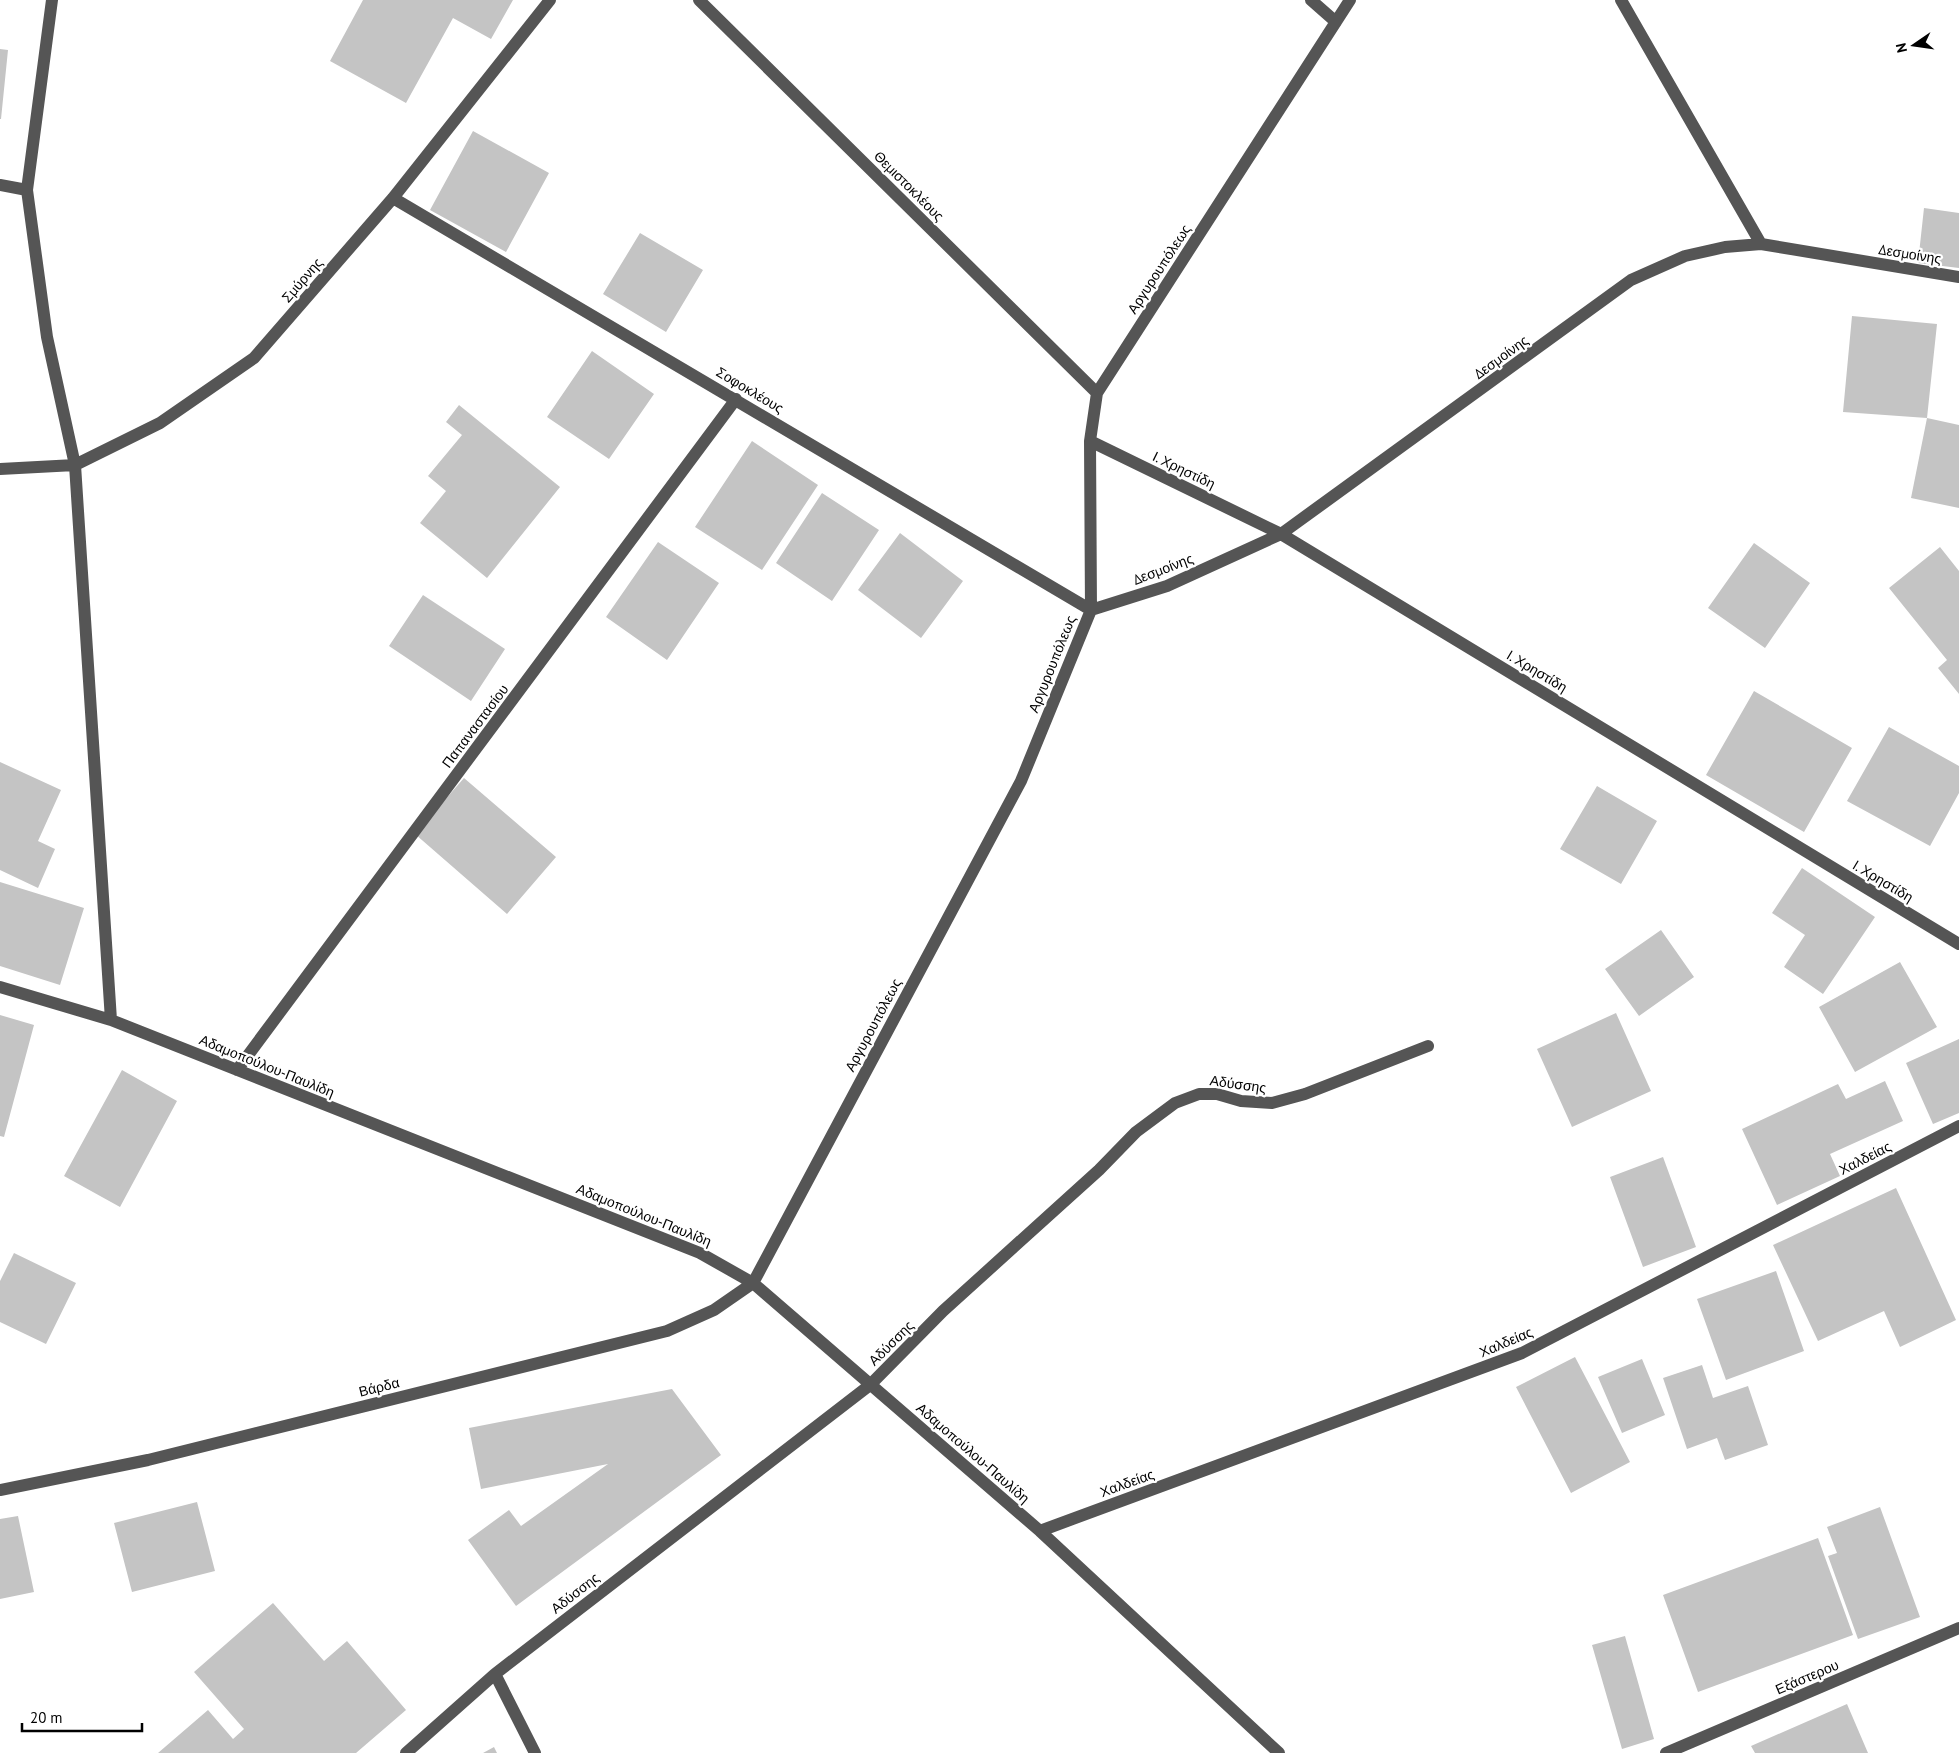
<svg xmlns="http://www.w3.org/2000/svg" width="1959" height="1753" font-family="'PT Sans',sans-serif">
<rect width="100%" height="100%" fill="#fff"/>
<path fill="#c4c4c4" d="M363 0H513L491 39 453 18 406 103 330 61Z
M0 49 8 50 1 119H0Z
M473 131 549 173 506 252 430 210Z
M1924 208 1959 213V268L1918 263Z
M640 233 703 270 666 332 603 294Z
M1852 316 1937 324 1927 418 1843 412Z
M592 351 654 394 609 459 547 417Z
M459 405 560 487 487 578 420 523 446 491 428 476 462 435 446 422Z
M1927 418 1959 425V508L1911 498Z
M752 441 818 485 762 570 695 527Z
M822 493 879 530 832 601 776 563Z
M900 533 963 581 921 638 858 590Z
M658 542 719 583 667 660 606 617Z
M1754 543 1810 583 1765 648 1708 608Z
M1940 547 1959 571V694L1938 668 1947 660 1889 588Z
M423 595 505 649 471 701 389 646Z
M1754 691 1852 748 1804 832 1706 775Z
M1889 727 1959 766V793L1930 846 1847 801Z
M0 762 61 790 38 841 55 849 38 888 0 870Z
M464 778 556 857 507 914 415 834Z
M1597 786 1657 821 1621 884 1560 849Z
M1802 868 1875 917 1823 994 1784 967 1805 935 1772 913Z
M0 882 84 908 60 985 0 966Z
M1661 930 1694 977 1639 1016 1605 969Z
M1900 962 1937 1027 1855 1072 1819 1007Z
M1616 1013 1651 1091 1572 1127 1537 1049Z
M0 1015 34 1025 4 1137 0 1136Z
M1959 1039V1113L1933 1124 1906 1063Z
M122 1070 177 1101 120 1207 64 1176Z
M1885 1081 1903 1121 1830 1154 1840 1176 1777 1205 1742 1129 1838 1084 1846 1099Z
M1663 1157 1696 1247 1643 1267 1610 1177Z
M1896 1188 1956 1320 1900 1347 1884 1311 1818 1341 1773 1245Z
M14 1253 76 1283 46 1344 0 1322V1281Z
M1776 1271 1804 1351 1726 1380 1697 1299Z
M1575 1357 1630 1462 1571 1493 1516 1387Z
M1642 1359 1665 1415 1622 1433 1598 1377Z
M1702 1365 1713 1398 1748 1386 1768 1445 1725 1460 1717 1438 1687 1449 1663 1378Z
M672 1389 721 1455 516 1606 468 1540 509 1510 521 1526 608 1464 481 1489 469 1428Z
M197 1502 215 1571 132 1592 114 1523Z
M1880 1507 1920 1617 1858 1639 1828 1556 1837 1553 1827 1527Z
M18 1516 34 1592 0 1599V1519Z
M1818 1538 1853 1635 1698 1692 1663 1595Z
M273 1603 324 1661 347 1641 406 1710 356 1753H158L208 1710 233 1739 244 1729 194 1672Z
M1625 1636 1654 1739 1622 1749 1592 1645Z
M1847 1704 1868 1753H1755L1751 1746Z
M494 1747 497 1753H483Z"/>
<g fill="none" stroke-linecap="round" stroke-linejoin="round">
<path stroke="#555" stroke-width="12" d="M52 0 27 190 47 337 75 465 111 1020
M699 0 1097 393
M1311 0 1336 22
M1621 0 1761 244
M0 185 27 190
M393 198 1091 610 1167 586 1281 534 1631 280 1685 256 1725 247 1761 244 1959 277
M1090 441 1281 534 1959 944
M0 469 75 465 160 423 254 358 393 198 550 0
M0 987 111 1020 700 1253 753 1283 1040 1531 1279 1753
M237 1070 736 399
M0 1490 148 1460 667 1331 714 1310 753 1283 1021 781 1091 610 1090 441 1097 393 1350 0
M1040 1531 1522 1353 1959 1126
M495 1674 535 1753
M406 1753 495 1674 870 1385 943 1311 1099 1170 1136 1132 1175 1103 1199 1094H1217L1241 1101 1272 1103 1305 1094 1428 1046
M1666 1753 1959 1628"/>
</g>
<g text-anchor="middle" stroke-width="4.5" stroke-linejoin="round" paint-order="stroke">
<g font-size="14" fill="#000" stroke="#fff">
<text transform="translate(909 186) rotate(45)" y="5">Θεμιστοκλέους</text>
<text transform="translate(1910 254) rotate(9)" y="5">Δεσμοίνης</text>
<text transform="translate(1159 269) rotate(-57)" y="5">Αργυρουπόλεως</text>
<text transform="translate(302 280) rotate(-49)" y="5">Σμύρνης</text>
<text transform="translate(1501 357) rotate(-36)" y="5">Δεσμοίνης</text>
<text transform="translate(750 390) rotate(31)" y="5">Σοφοκλέους</text>
<text transform="translate(1184 470) rotate(26)" y="5">Ι. Χρηστίδη</text>
<text transform="translate(1163 569) rotate(-21)" y="5">Δεσμοίνης</text>
<text transform="translate(1052 664) rotate(-68)" y="5">Αργυρουπόλεως</text>
<text transform="translate(1537 671) rotate(31)" y="5">Ι. Χρηστίδη</text>
<text transform="translate(475 726) rotate(-53)" y="5">Παπαναστασίου</text>
<text transform="translate(1883 881) rotate(31)" y="5">Ι. Χρηστίδη</text>
<text transform="translate(873 1025) rotate(-62)" y="5">Αργυρουπόλεως</text>
<text transform="translate(267 1066) rotate(22)" y="5">Αδαμοπούλου-Παυλίδη</text>
<text transform="translate(1238 1084) rotate(8)" y="5">Αδύσσης</text>
<text transform="translate(1865 1158) rotate(-27)" y="5">Χαλδείας</text>
<text transform="translate(644 1215) rotate(22)" y="5">Αδαμοπούλου-Παυλίδη</text>
<text transform="translate(1506 1342) rotate(-23)" y="5">Χαλδείας</text>
<text transform="translate(891 1343) rotate(-45)" y="5">Αδύσσης</text>
<text transform="translate(379 1387) rotate(-14)" y="5">Βάρδα</text>
<text transform="translate(973 1453) rotate(41)" y="5">Αδαμοπούλου-Παυλίδη</text>
<text transform="translate(1127 1483) rotate(-20)" y="5">Χαλδείας</text>
<text transform="translate(575 1593) rotate(-38)" y="5">Αδύσσης</text>
<text transform="translate(1807 1677) rotate(-23)" y="5">Εξάστερου</text>
</g>
</g>
<g transform="translate(1914 45) rotate(257)" stroke="#ffffff" stroke-width="4" paint-order="stroke">
<path d="M0-4L9 19L0 12L-9 19Z" fill="#000000"/>
<text y="-8" font-size="14" font-weight="bold" text-anchor="middle" fill="#000000">N</text>
</g>
<path d="M22 1723v8h120v-8" fill="none" stroke="#000000" stroke-width="2.5"/>
<text x="30" y="1723" font-size="15" fill="#000000" stroke="#ffffff" stroke-width="4" paint-order="stroke">20 m</text>
</svg>
